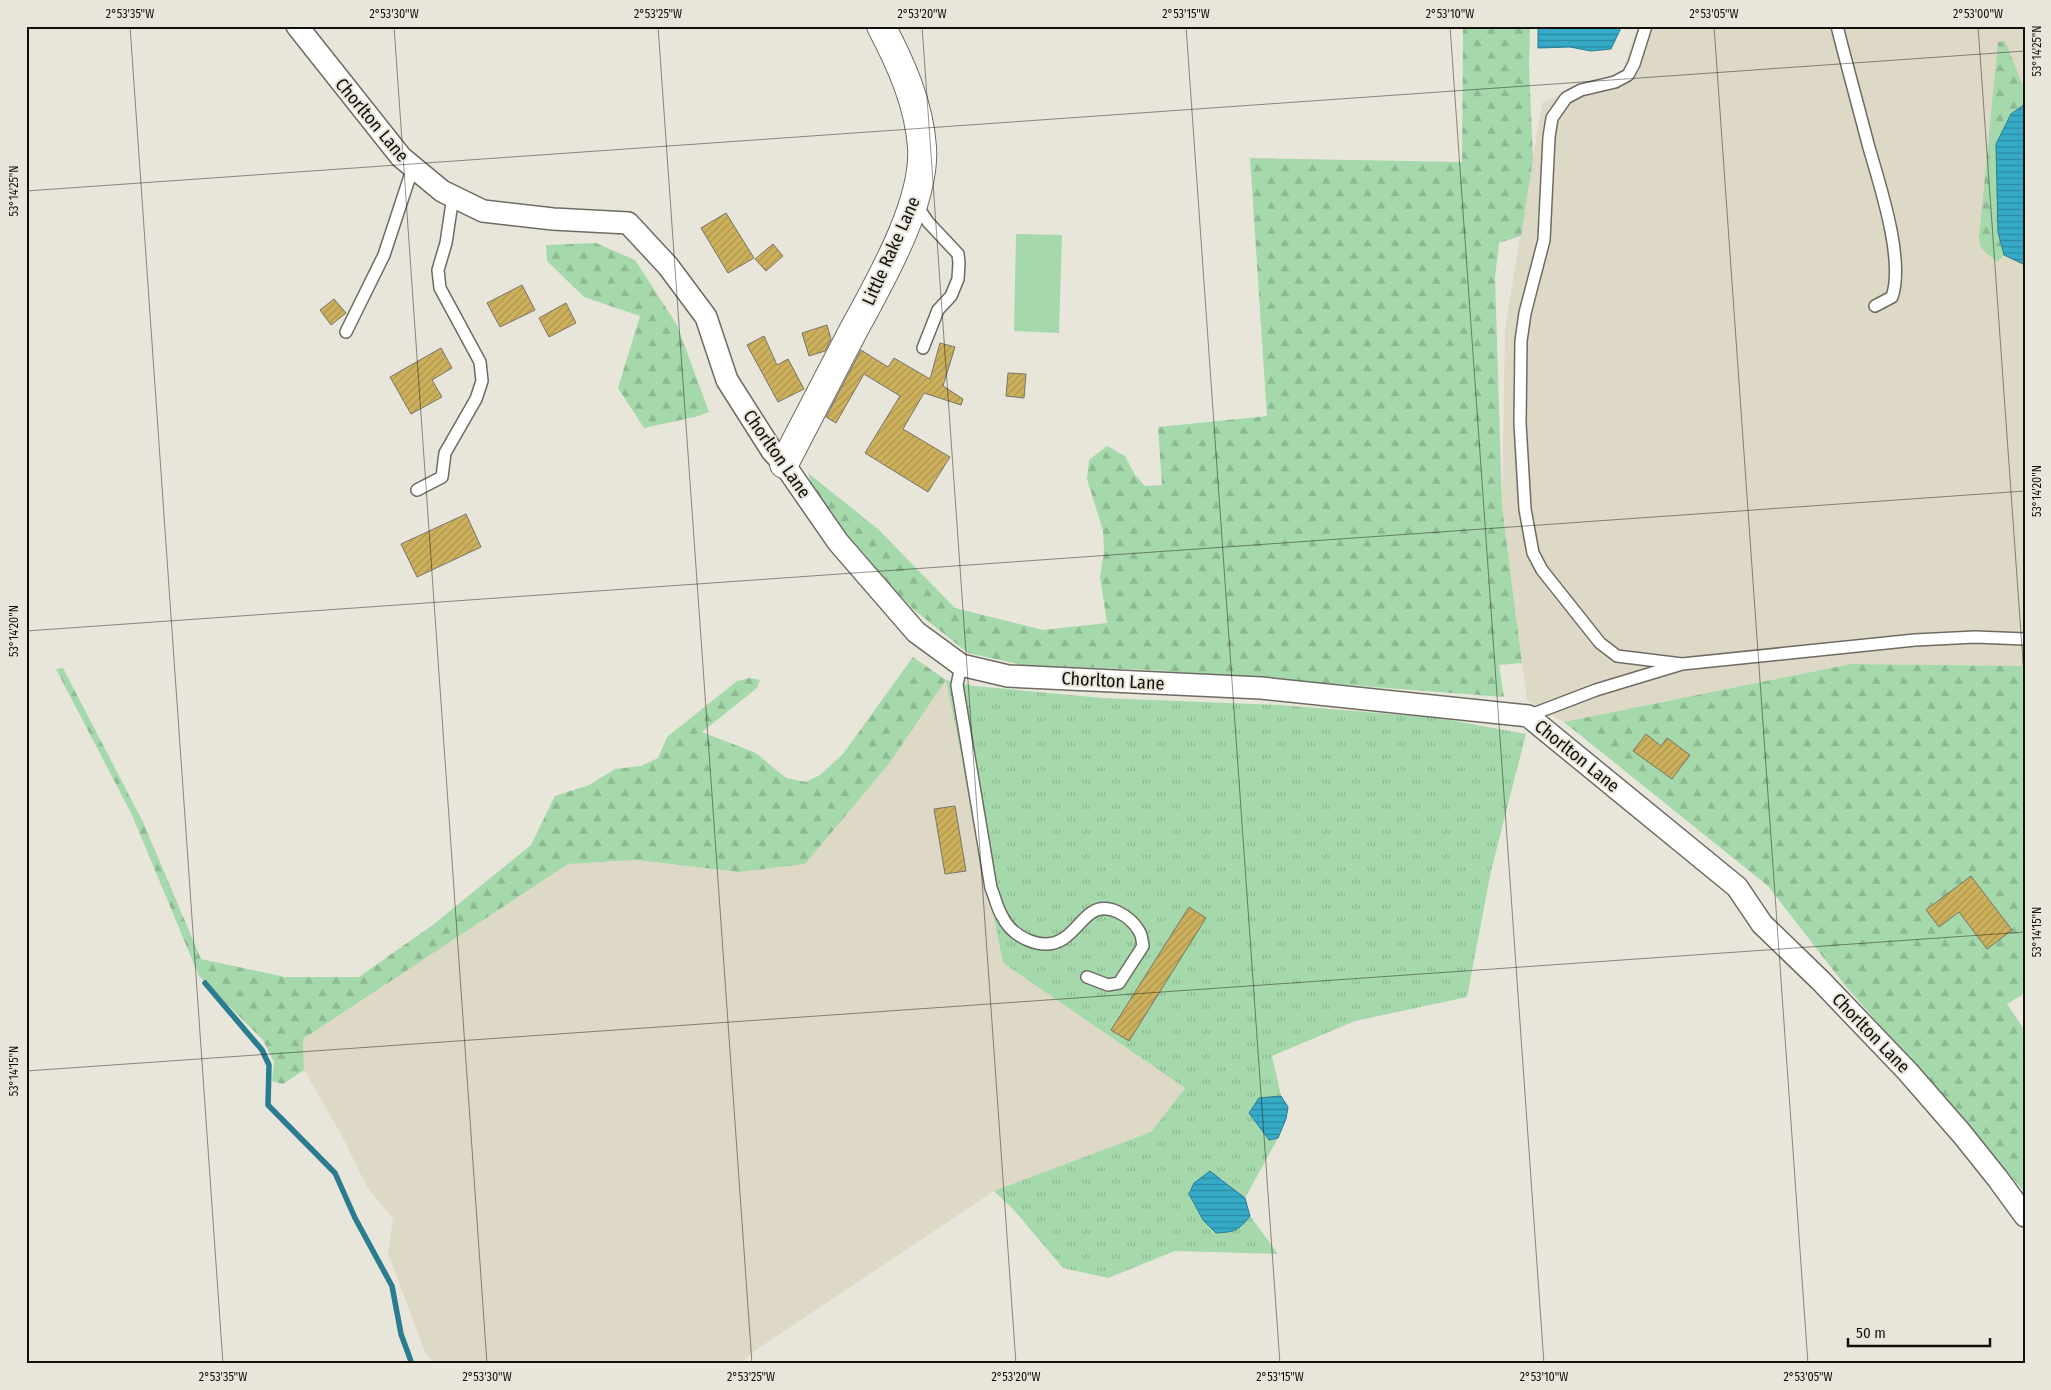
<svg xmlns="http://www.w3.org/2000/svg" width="2051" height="1390" font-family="'Fira Sans Condensed',sans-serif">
<defs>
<pattern id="grass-tufts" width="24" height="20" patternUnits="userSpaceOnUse" patternTransform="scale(1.25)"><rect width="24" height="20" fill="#a5d9ab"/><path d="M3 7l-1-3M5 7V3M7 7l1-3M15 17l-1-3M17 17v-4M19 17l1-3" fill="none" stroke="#8db992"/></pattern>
<pattern id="forest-firs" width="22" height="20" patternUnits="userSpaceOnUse" patternTransform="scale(1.25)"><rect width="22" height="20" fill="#a5d9ab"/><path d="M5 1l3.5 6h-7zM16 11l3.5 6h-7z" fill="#8db992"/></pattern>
<pattern id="water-rules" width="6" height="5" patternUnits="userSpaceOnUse" patternTransform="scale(1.25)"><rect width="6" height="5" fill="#35abc8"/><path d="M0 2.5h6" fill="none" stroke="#2b8aa1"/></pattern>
<pattern id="building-hatch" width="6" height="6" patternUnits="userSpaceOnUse" patternTransform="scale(1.25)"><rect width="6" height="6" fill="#ccb05c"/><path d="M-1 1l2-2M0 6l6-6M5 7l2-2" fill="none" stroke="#ae964f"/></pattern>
</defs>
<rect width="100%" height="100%" fill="#e8e5da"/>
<path fill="#ded8c7" d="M1638 26H2025V666L1851 664 1564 722 1527 700 1502 506 1505 330 1542 103 1623 70Z
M946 680 1003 963 1185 1088 1151 1132 994 1191 753 1352 740 1364H434L425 1352 388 1253 393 1219 367 1187 341 1134 304 1070 303 1039 568 864 636 860 739 872 805 864 888 765Z"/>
<path fill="url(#grass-tufts)" d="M946 680 974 686 1103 698 1280 705 1439 718 1526 734 1491 871 1467 997 1355 1021 1272 1056 1281 1096 1259 1098 1249 1113 1268 1140 1278 1138 1245 1198 1221 1178 1194 1183 1189 1194 1203 1220 1241 1228 1250 1216 1278 1254 1175 1251 1108 1278 1063 1268 1013 1209 994 1191 1151 1132 1185 1088 1003 963Z"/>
<path fill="url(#forest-firs)" d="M1463 26H1530L1529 67 1533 159 1521 236 1499 243 1495 277 1502 506 1522 663 1499 665 1504 697 1153 670 1022 665 968 653 913 609 860 553 815 495 808 473 878 529 955 608 1043 630 1107 623 1100 577 1104 552 1103 531 1087 479 1089 460 1107 446 1125 456 1135 475 1145 486 1162 485 1158 427 1267 416 1250 158 1462 162Z
M2005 41 2025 91V104L2011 114 1998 200V232L2004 255 1997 262 1981 248 1979 238 1998 42Z
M596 243 635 260 677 325 709 412 695 417 644 428 618 388 640 316 584 297 547 261 546 245Z
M913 657 946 680 888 765 805 864 739 872 636 860 568 864 303 1039 304 1070 283 1084 272 1081 274 1062 263 1040 199 976 132 815 56 669 63 668 143 822 201 959 285 977H359L434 924 531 845 555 796 589 785 615 769 641 766 658 758 667 737 737 681 750 678 760 680 757 688 702 732 756 753 786 778 806 782 820 775 843 754Z
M1851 664 2025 666V993L2007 1004 2025 1031V1188L2023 1190 1844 984 1768 886 1564 722Z"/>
<path fill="#a5d9ab" d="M1016 234 1062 235 1059 333 1014 331Z"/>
<path fill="url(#water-rules)" stroke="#2a7c90" d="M1538 26H1620V30L1611 49 1591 51 1570 47 1538 48Z
M2025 104V265L2004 255 1998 232 1996 144 2011 114Z
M1281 1096 1288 1107 1286 1119 1278 1138 1269 1140 1249 1113 1259 1098Z
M1210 1171 1245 1198 1250 1216C1239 1231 1234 1232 1216 1233L1203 1220 1189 1194 1194 1183Z"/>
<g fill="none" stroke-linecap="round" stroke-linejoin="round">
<path stroke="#2a7c90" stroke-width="5.5" d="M205 983 262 1050 269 1065 268 1105 335 1173 355 1218 392 1286 401 1334 412 1364"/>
</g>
<path fill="url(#building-hatch)" stroke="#77746b" d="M726 213 754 258 728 273 701 228Z
M773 244 783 256 766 271 755 259Z
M522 285 535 310 500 327 487 303Z
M334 299 346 313 331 325 320 310Z
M566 303 576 323 549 337 539 318Z
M827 325 831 339 825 351 809 356 802 333Z
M764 336 777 365 788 359 804 389 778 402 747 345Z
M940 343 955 347 943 386 963 399 961 405 924 393 903 429 950 457 928 492 865 453 900 396 864 374 836 423 826 417 861 350 888 367 894 358 930 379Z
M441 348 452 368 432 380 442 397 411 414 390 377Z
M1008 373 1026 374 1024 398 1006 396Z
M466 514 481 547 417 577 401 544Z
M1646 734 1661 746 1667 738 1690 755 1672 779 1633 751Z
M955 806 966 871 945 874 934 809Z
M1971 876 2012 930 1987 949 1959 912 1939 927 1926 910Z
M1189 907 1206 918 1129 1041 1111 1030Z"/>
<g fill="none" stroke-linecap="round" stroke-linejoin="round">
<g stroke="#6e6b63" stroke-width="14">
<path id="lane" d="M1646 26 1634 64 1628 75 1615 82 1581 90 1566 98 1552 118 1549 137 1544 240 1525 313 1521 341 1520 423 1525 509 1533 553 1542 570 1600 643 1617 656 1682 664
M1837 26C1847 66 1858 105 1868 144 1879 183 1905 259 1892 297L1875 306
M915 203 928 222 958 254 959 263 958 279 951 296 938 310 923 348
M346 332 384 255 413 167
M417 490 442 477 445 453 476 399 482 381 480 362 440 288 438 270 446 243 453 196
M961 665 957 685 991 888C995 897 997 908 1002 916 1012 937 1042 952 1063 939 1074 932 1081 920 1091 913 1108 901 1131 917 1139 931 1142 935 1142 941 1143 946L1119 983 1108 985 1087 977
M1528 716 1596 690 1682 664 1915 640 1975 637 2025 639"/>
</g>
<g stroke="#6e6b63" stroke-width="24">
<path id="street" d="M297 26 401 157 442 191 483 211 553 219 628 223 668 266 706 317 727 380 772 451 784 464 838 542 916 632 961 665 1008 676 1261 688 1528 716 1737 887 1762 924 1821 981 1908 1072 1962 1134 1998 1179 2025 1216"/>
</g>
<g stroke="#6e6b63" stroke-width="30">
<path id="secondary" d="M784 464C807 420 830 376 852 333 879 283 926 203 922 147 919 104 901 64 881 26"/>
</g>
<use href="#lane" stroke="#fff" stroke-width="11"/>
<use href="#street" stroke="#fff" stroke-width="21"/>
<use href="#secondary" stroke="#fff" stroke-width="28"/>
</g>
<path fill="none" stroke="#12100d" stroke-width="1" stroke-opacity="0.45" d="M130 26 223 1364M394 26 487 1364M658 26 752 1364M922 26 1016 1364M1186 26 1280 1364M1450 26 1544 1364M1714 26 1808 1364M1978 26 2025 690M26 191 2025 51M26 631 2025 491M26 1071 2025 932"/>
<g text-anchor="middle" stroke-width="4" stroke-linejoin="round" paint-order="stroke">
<g font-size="18" fill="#12100d" stroke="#e8e5da">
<text transform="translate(372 120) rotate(50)" y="6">Chorlton Lane</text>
<text transform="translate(891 251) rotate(-66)" y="6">Little Rake Lane</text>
<text transform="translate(777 454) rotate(55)" y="6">Chorlton Lane</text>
<text transform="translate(1113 681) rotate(3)" y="6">Chorlton Lane</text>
<text transform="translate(1577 756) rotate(39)" y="6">Chorlton Lane</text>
<text transform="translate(1871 1033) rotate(46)" y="6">Chorlton Lane</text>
</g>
</g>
<rect width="2051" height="1390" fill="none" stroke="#e8e5da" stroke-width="55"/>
<path d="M1848 1338v8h142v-8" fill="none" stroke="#12100d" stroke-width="2.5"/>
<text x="1856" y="1338" font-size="15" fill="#12100d" stroke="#e8e5da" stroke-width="4" paint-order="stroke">50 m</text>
<rect x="28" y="28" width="1996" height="1334" fill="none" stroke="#12100d" stroke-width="2"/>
<g font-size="12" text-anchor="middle" fill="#12100d">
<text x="130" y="18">2°53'35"W</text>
<text x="394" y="18">2°53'30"W</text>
<text x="658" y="18">2°53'25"W</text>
<text x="922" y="18">2°53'20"W</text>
<text x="1186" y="18">2°53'15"W</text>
<text x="1450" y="18">2°53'10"W</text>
<text x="1714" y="18">2°53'05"W</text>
<text x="1978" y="18">2°53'00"W</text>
<text transform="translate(2037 51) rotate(-90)" y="4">53°14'25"N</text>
<text transform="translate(14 191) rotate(-90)" y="4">53°14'25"N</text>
<text transform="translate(2037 491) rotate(-90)" y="4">53°14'20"N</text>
<text transform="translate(14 631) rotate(-90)" y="4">53°14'20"N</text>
<text transform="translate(2037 932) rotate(-90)" y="4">53°14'15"N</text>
<text transform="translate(14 1071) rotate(-90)" y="4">53°14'15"N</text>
<text x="223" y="1381">2°53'35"W</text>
<text x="487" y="1381">2°53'30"W</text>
<text x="751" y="1381">2°53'25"W</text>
<text x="1016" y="1381">2°53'20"W</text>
<text x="1280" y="1381">2°53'15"W</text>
<text x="1544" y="1381">2°53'10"W</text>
<text x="1808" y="1381">2°53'05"W</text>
</g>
</svg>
